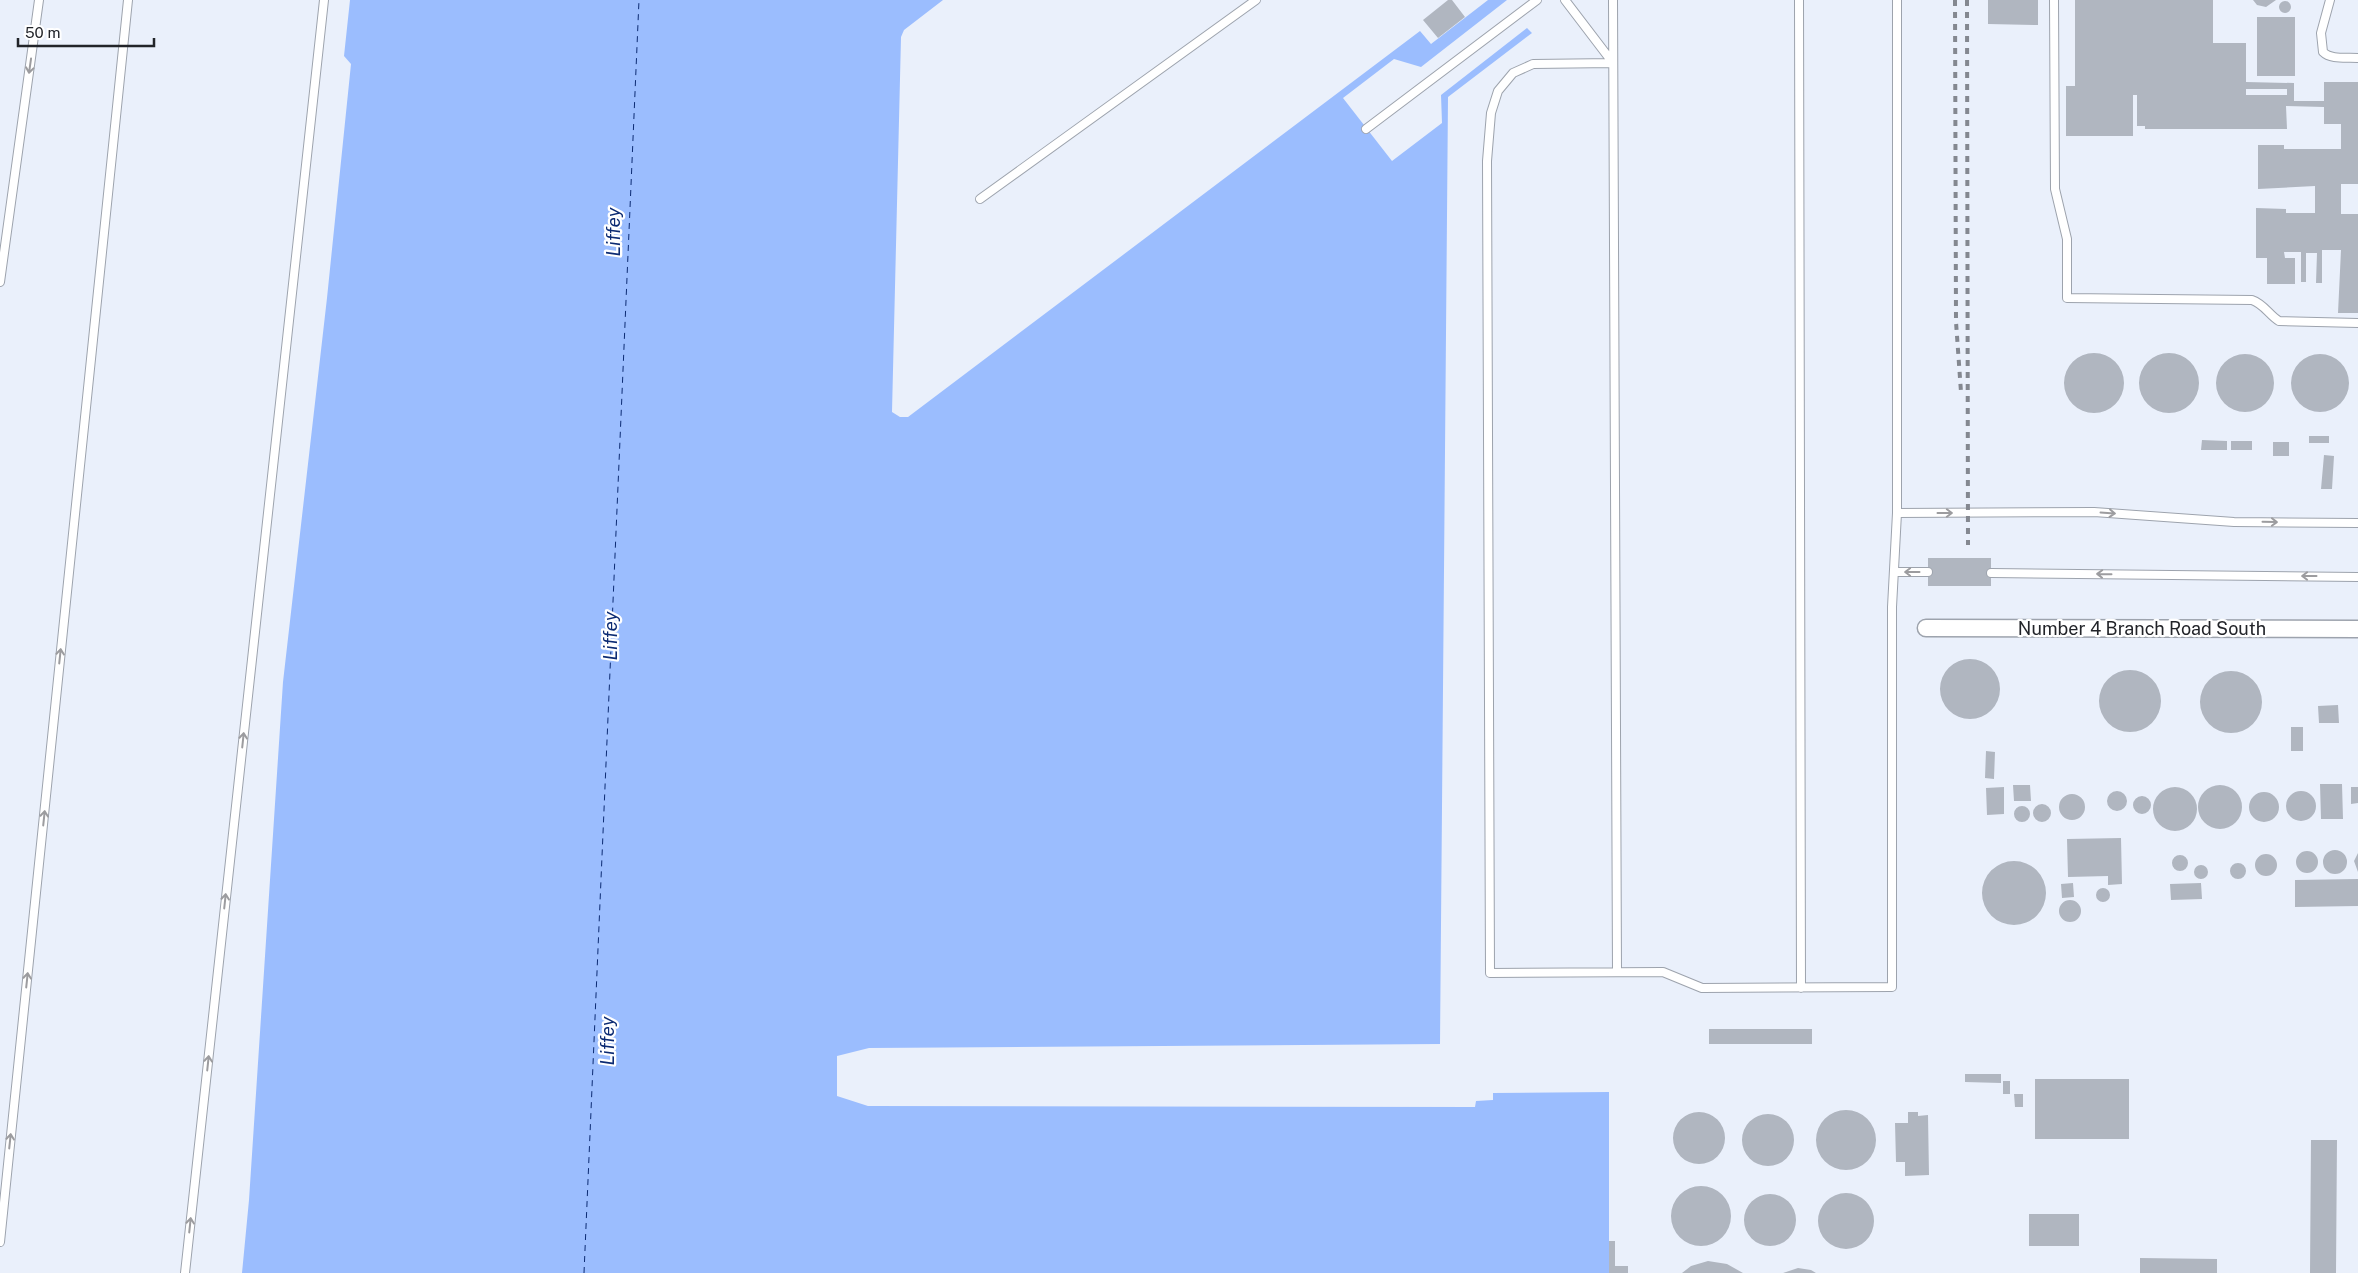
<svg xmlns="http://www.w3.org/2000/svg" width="2358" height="1273" font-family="'Public Sans',sans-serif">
<rect width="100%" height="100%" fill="#eaf0fb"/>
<path fill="#9bbdfe" d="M350 0H943L904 30 901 37 892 412 900 417H908L1420 31 1431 44 1488 0H1507L1421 67 1394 59 1343 98 1392 161 1442 123 1441 95 1527 28 1532 33 1448 97 1440 1044 869 1048 837 1056V1096L868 1106 1475 1107 1476 1101 1493 1100V1093L1609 1092V1273H242L249 1200 283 682 327 298 351 64 344 56Z"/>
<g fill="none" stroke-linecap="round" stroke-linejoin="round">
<path stroke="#0c2b73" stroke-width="1" stroke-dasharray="6 5" stroke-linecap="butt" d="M584 1273 639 0"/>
</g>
<path fill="#b0b6c0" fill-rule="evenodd" d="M1448 0H1452L1465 17 1438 38 1423 20Z
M1988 0H2038V25L1988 24Z
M2075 0H2213V43H2246V82L2294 83V101H2324V82H2358V184H2341V214H2358V313H2338L2341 250H2322V283H2316L2317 253H2306V282H2301V252H2284L2285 258H2295V284H2267V258H2256V208L2286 209V213H2315V186L2258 189V145H2284V149H2341V124H2324V107L2286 106 2287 129H2145V126H2137V95H2133V136H2066V86H2075ZM2246 89H2287V95H2246Z
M2253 0H2276L2266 7 2257 5Z
M2279 7a6 6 0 1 1 12 0a6 6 0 1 1-12 0Z
M2257 17H2295V76H2257Z
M2139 383a30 30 0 1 1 60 0a30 30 0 1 1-60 0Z
M2064 383a30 30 0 1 1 60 0a30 30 0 1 1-60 0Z
M2291 383a29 29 0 1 1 58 0a29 29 0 1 1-58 0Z
M2216 383a29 29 0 1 1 58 0a29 29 0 1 1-58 0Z
M2309 436H2329V443H2309Z
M2202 440 2227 441V450H2201Z
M2231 441H2252V450H2231Z
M2273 442H2289V456H2273Z
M2324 455 2334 456 2332 489H2321Z
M1928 558H1991V586H1928Z
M1940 689a30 30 0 1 1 60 0a30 30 0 1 1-60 0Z
M2099 701a31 31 0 1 1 62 0a31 31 0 1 1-62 0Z
M2200 702a31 31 0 1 1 62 0a31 31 0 1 1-62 0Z
M2338 705 2339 723H2319L2318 706Z
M2291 727H2303V751H2291Z
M1986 751 1995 752 1994 779 1985 778Z
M2320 784H2342L2343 819H2321Z
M2013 785H2030L2031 801H2014Z
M2198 807a22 22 0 1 1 44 0a22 22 0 1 1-44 0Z
M2004 787V814L1987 815 1986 788Z
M2351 787H2358V803L2351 804Z
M2153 809a22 22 0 1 1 44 0a22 22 0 1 1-44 0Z
M2286 806a15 15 0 1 1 30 0a15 15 0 1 1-30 0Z
M2107 801a10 10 0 1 1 20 0a10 10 0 1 1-20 0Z
M2249 807a15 15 0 1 1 30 0a15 15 0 1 1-30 0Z
M2059 807a13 13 0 1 1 26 0a13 13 0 1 1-26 0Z
M2133 805a9 9 0 1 1 18 0a9 9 0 1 1-18 0Z
M2033 813a9 9 0 1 1 18 0a9 9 0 1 1-18 0Z
M2014 814a8 8 0 1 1 16 0a8 8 0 1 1-16 0Z
M2121 838 2122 884 2108 885V876L2068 877 2067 839Z
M2323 862a12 12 0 1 1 24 0a12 12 0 1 1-24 0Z
M2296 862a11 11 0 1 1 22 0a11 11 0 1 1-22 0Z
M2358 853V872L2354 861Z
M2255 865a11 11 0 1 1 22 0a11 11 0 1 1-22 0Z
M2172 863a8 8 0 1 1 16 0a8 8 0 1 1-16 0Z
M1982 893a32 32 0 1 1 64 0a32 32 0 1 1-64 0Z
M2230 871a8 8 0 1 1 16 0a8 8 0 1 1-16 0Z
M2194 872a7 7 0 1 1 14 0a7 7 0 1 1-14 0Z
M2358 879V906L2295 907V880Z
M2073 883 2074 897 2062 898 2061 884Z
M2201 883 2202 899 2171 900 2170 884Z
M2096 895a7 7 0 1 1 14 0a7 7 0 1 1-14 0Z
M2059 911a11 11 0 1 1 22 0a11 11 0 1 1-22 0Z
M1709 1029H1812V1044H1709Z
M1965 1074H2001V1083L1965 1082Z
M2035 1079H2129V1139H2035Z
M2003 1081H2010V1094H2003Z
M2014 1094H2023V1107H2015Z
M1816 1140a30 30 0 1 1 60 0a30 30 0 1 1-60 0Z
M1673 1138a26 26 0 1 1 52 0a26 26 0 1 1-52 0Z
M1908 1112H1918V1116L1928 1115 1929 1175 1905 1176V1162H1896L1895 1123H1908Z
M1742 1140a26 26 0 1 1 52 0a26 26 0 1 1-52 0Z
M2311 1140H2337L2336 1273H2310Z
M1671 1216a30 30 0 1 1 60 0a30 30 0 1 1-60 0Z
M1818 1221a28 28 0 1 1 56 0a28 28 0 1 1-56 0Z
M1744 1220a26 26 0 1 1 52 0a26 26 0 1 1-52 0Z
M2029 1214H2079V1246H2029Z
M1609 1241H1615V1266H1628V1273H1609Z
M2140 1258 2217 1259V1273H2140Z
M1708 1261 1727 1264 1743 1273H1682L1691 1266Z
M1798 1268 1811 1270 1816 1273H1783Z"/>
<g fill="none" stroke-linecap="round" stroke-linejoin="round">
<g stroke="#9da3ad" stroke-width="10">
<path id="lane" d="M1565 0 1613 63
M1613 0 1617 972
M1799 0 1801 988
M2054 0 2055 189 2067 239V298L2252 300C2264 304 2269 315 2279 321L2358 323
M2330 0 2321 33 2323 52C2331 60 2347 57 2358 58
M1613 63 1533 64 1513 73 1498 91 1491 113 1487 161 1490 973 1663 972 1702 988 1892 987V607L1897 513V0
M1366 129 1537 0
M980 199 1256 0
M0 282 39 0
M1897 513 2094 512 2234 522 2358 523
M1895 572H1928
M1991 573 2358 577
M0 1242 128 0
M185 1273 324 0"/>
</g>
<g stroke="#9da3ad" stroke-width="19">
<path id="street" d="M1926 628 2358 629"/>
</g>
<use href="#lane" stroke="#fff" stroke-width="8"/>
<use href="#street" stroke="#fff" stroke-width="16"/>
<path stroke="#848890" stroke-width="4" stroke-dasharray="6 6" stroke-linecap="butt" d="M1955 0 1956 322 1961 392
M1967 0 1968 545"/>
</g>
<defs><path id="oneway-shaft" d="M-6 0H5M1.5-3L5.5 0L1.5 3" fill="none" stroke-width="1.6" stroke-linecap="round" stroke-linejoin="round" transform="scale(1.25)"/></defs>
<g stroke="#9c9c9f">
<use href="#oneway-shaft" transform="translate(30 66) rotate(98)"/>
<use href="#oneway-shaft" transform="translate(1945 513)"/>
<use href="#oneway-shaft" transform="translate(2108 513) rotate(4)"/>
<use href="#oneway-shaft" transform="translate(2270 522) rotate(1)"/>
<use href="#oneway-shaft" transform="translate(1912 572) rotate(-180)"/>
<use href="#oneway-shaft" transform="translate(2104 574) rotate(-179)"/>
<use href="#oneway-shaft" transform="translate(2309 576) rotate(-180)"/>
<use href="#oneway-shaft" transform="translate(60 656) rotate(-84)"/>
<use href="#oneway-shaft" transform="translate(243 740) rotate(-84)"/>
<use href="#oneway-shaft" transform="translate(44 818) rotate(-84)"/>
<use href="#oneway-shaft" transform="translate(225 901) rotate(-84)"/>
<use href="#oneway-shaft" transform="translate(27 980) rotate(-84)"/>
<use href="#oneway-shaft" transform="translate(208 1063) rotate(-84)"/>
<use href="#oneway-shaft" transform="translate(10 1141) rotate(-84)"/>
<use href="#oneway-shaft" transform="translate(190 1225) rotate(-84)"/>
</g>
<g text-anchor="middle" stroke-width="4.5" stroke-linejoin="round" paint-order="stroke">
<g font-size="18" fill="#222429" stroke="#fff">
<text x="2142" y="635">Number 4 Branch Road South</text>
</g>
<g font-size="19" font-style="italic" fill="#0c2b73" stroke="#fff">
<text transform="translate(613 232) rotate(-90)" y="7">Liffey</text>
<text transform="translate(610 636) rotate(-90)" y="7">Liffey</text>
<text transform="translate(607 1041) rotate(-90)" y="7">Liffey</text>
</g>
</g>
<path d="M18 38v8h136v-8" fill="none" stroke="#222429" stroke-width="2.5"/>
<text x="25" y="38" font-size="15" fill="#222429" stroke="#ffffff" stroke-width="4" paint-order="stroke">50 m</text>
</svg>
